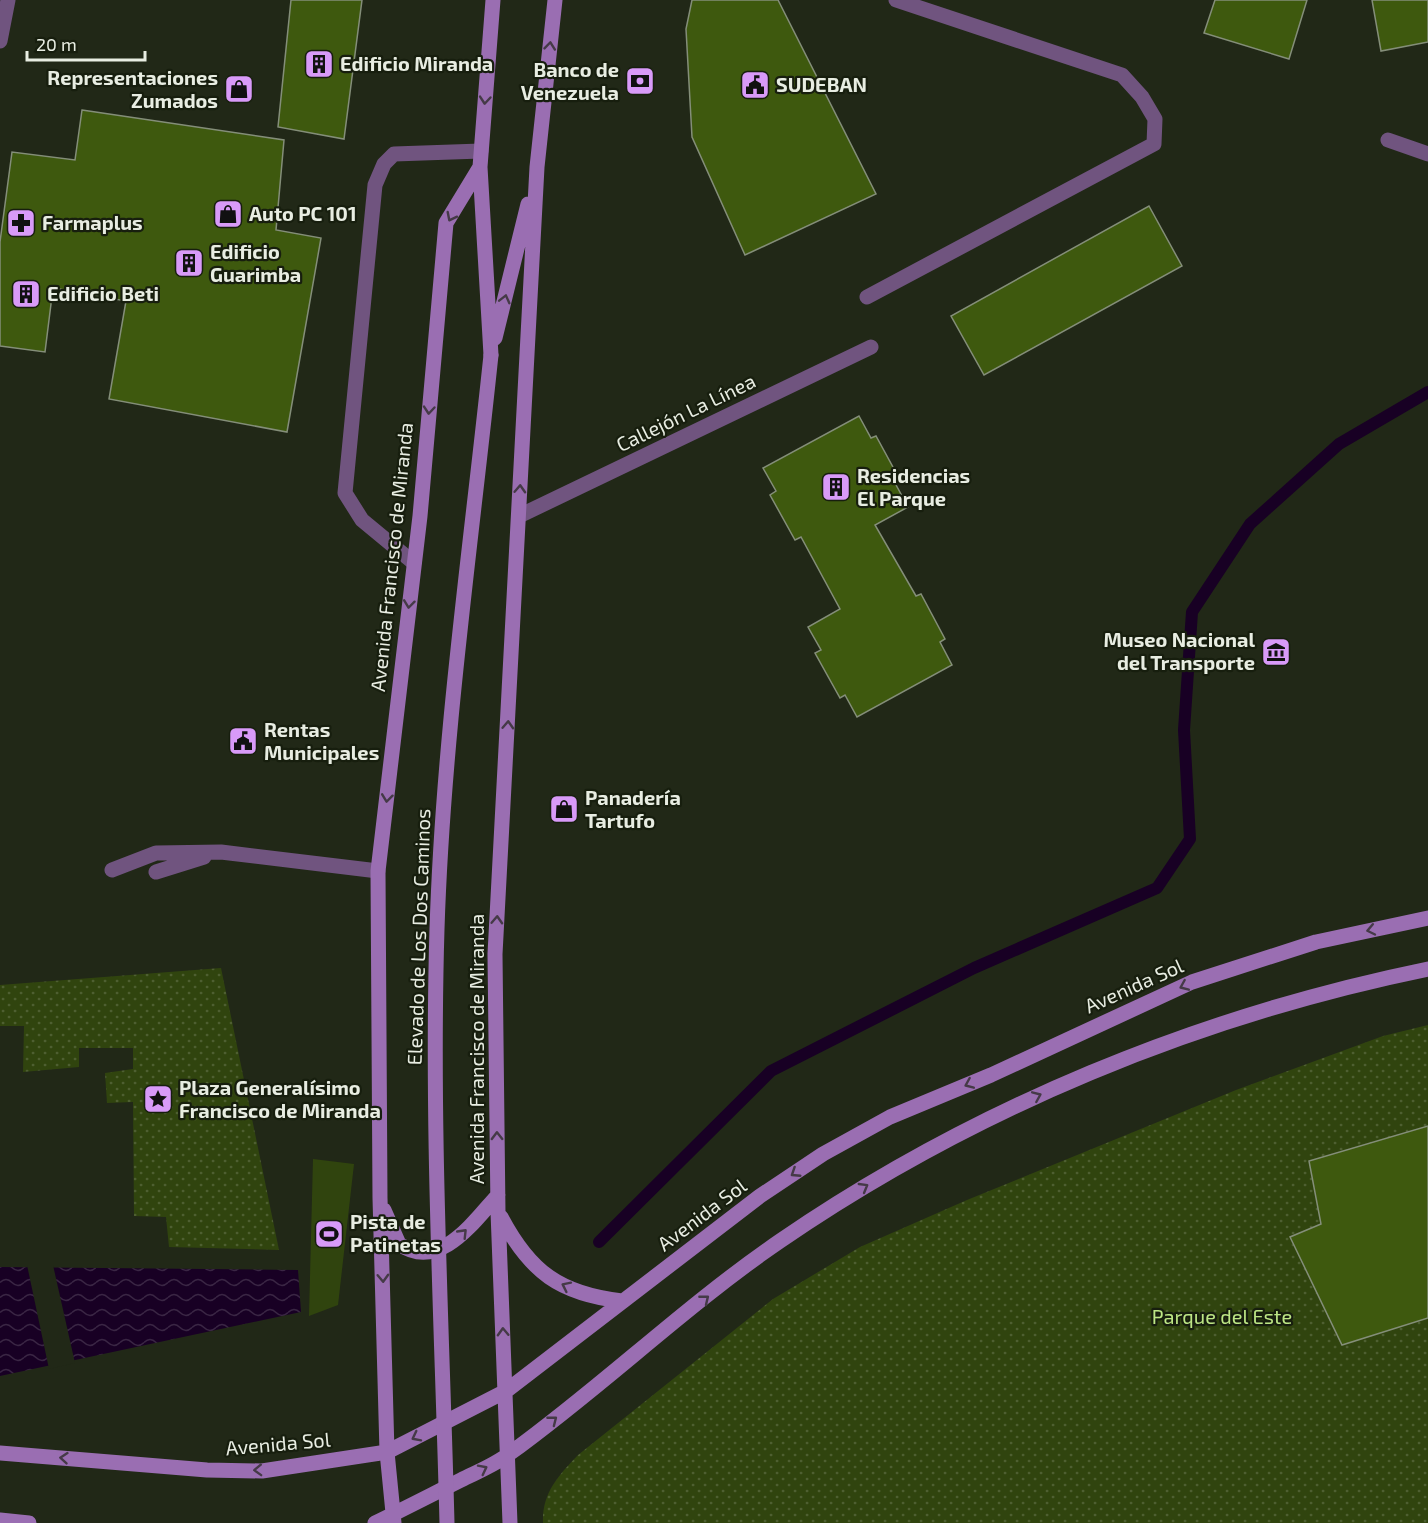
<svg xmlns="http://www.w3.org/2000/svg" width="1428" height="1523" font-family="'Exo 2',sans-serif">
<defs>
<pattern id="park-dots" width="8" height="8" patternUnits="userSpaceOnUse" patternTransform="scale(1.5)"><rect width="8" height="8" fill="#30440e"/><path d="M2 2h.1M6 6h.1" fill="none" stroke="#4e5f31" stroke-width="1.8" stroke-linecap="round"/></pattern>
<pattern id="water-waves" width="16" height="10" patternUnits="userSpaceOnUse" patternTransform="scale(1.5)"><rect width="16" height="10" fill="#180024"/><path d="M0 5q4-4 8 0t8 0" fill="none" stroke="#3a2644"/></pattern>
</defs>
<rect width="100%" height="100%" fill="#212817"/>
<path fill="#30440e" d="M313 1159 354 1164 338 1305 309 1316Z"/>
<path fill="url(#park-dots)" d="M221 968 279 1250 169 1247 166 1217 134 1216 133 1102 107 1103 105 1073 133 1069V1048H79V1067L23 1072 24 1026H0V985Z
M1428 1025V1523H543C542 1493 558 1476 578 1455L773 1299 860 1247 967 1200 1236 1090 1383 1036Z"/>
<path fill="url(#water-waves)" d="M0 1267 298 1270 301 1312 0 1376Z"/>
<path fill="#212817" d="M27 1265H53L75 1363 49 1369Z"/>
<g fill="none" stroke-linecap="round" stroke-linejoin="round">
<path stroke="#180024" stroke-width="12" d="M599 1242 771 1071 974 968 1157 888 1190 839 1184 730 1192 612 1250 524 1339 444 1428 392"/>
</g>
<path fill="#3e590e" stroke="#848e79" stroke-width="1.5" d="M291 0H362L344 139 278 127Z
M692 0H778L876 194 745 255 692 137 686 29Z
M1215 0H1307L1289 59 1204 33Z
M1372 0H1428V42L1381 51Z
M82 110 284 140 276 230 321 238 287 432 109 399 126 301 53 288 45 352 0 346V242L12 152 75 160Z
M1149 206 1182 266 984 375 951 316Z
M859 416 871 438 876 436 900 480 895 483 908 507 875 525 916 596 921 594 945 639 940 642 952 665 857 717 845 695 840 698 815 653 821 650 808 627 840 609 801 537 795 540 770 495 776 491 763 468Z
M1428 1126V1318L1342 1345 1290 1237 1321 1224 1309 1161Z"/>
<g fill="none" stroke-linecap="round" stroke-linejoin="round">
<path stroke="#70547f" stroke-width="15" d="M867 297 1154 144 1155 119 1142 97 1122 75 896 0
M414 563 362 520 345 493 375 185 384 164 394 154 481 151
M112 870 156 853 221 852 378 871
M156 872 204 857"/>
<path stroke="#70547f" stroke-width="15" d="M0 41 8 0
M1388 140 1428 154
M519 516 871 347"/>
<path stroke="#9a6eb2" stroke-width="15" d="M495 338 528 204
M491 355 480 167 493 0
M384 1210 399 1244C440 1272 474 1221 498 1195
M501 1217C530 1272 560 1294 622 1301
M0 1453 207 1470 262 1471 387 1452 506 1391 760 1196 823 1154 890 1117 991 1075 1192 982 1316 942 1428 918
M0 1520 29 1523
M375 1523C404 1509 433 1494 461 1480 477 1472 495 1465 509 1454 602 1387 685 1306 780 1241 974 1108 1198 1016 1428 969
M394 1523 387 1452 380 1198 378 871 420 516 446 223 480 167
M510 1523 498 1212 495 954 537 167 555 0"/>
<path stroke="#9a6eb2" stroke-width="15" d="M447 1523C442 1325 431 1127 437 929 443 738 471 546 491 355"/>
</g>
<defs><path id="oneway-chevron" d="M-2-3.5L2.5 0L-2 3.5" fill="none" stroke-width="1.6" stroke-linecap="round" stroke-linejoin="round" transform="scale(1.5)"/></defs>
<g stroke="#453a47">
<use href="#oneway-chevron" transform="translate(550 46) rotate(-84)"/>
<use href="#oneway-chevron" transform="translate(485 100) rotate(95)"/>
<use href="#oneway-chevron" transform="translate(451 217) rotate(117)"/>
<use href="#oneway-chevron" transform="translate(505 299) rotate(-76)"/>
<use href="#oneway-chevron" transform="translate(429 410) rotate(95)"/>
<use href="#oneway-chevron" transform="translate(520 489) rotate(-87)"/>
<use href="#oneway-chevron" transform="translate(409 604) rotate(97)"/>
<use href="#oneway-chevron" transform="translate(508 725) rotate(-87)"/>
<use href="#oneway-chevron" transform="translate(387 798) rotate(97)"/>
<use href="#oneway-chevron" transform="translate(497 920) rotate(-87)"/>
<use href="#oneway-chevron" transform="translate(1371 930) rotate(168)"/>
<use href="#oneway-chevron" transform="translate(1184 986) rotate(157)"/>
<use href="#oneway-chevron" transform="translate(969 1084) rotate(157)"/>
<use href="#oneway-chevron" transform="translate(1037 1096) rotate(-23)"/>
<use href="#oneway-chevron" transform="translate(497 1136) rotate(-91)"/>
<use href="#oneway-chevron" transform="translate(795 1173) rotate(147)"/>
<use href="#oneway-chevron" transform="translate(864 1187) rotate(-30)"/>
<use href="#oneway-chevron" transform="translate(463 1233) rotate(-46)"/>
<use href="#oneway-chevron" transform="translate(383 1278) rotate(88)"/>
<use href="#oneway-chevron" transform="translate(566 1286) rotate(-154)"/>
<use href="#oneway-chevron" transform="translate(705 1299) rotate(-39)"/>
<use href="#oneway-chevron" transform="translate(503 1332) rotate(-92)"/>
<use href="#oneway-chevron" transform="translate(553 1420) rotate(-38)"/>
<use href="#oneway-chevron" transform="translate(416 1437) rotate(153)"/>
<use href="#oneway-chevron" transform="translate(64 1458) rotate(-175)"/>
<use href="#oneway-chevron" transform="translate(483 1469) rotate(-27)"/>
<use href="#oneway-chevron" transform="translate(258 1470) rotate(178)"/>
</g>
<defs>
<g id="building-square" transform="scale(1.5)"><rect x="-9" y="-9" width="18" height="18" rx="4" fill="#d89af8" stroke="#171e0e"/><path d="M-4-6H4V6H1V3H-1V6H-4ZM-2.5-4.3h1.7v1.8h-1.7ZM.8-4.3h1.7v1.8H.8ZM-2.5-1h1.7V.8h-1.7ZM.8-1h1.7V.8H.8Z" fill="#111"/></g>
<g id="bank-square" transform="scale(1.5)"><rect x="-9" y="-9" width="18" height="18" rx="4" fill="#d89af8" stroke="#171e0e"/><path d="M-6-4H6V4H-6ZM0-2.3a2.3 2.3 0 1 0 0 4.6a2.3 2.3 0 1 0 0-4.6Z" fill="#111"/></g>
<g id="civic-square" transform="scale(1.5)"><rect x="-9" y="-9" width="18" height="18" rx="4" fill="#d89af8" stroke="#171e0e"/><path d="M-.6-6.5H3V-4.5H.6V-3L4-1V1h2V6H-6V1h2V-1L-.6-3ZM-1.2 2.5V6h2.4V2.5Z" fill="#111"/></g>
<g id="shop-square" transform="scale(1.5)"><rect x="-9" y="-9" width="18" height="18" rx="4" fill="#d89af8" stroke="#171e0e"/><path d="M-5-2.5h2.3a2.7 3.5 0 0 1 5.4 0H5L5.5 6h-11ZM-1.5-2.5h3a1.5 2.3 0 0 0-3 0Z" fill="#111"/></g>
<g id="pharmacy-square" transform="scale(1.5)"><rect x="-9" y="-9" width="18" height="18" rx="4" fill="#d89af8" stroke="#171e0e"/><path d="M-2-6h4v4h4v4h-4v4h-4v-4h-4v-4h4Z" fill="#111"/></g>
<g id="museum-square" transform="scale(1.5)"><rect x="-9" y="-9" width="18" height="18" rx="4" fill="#d89af8" stroke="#171e0e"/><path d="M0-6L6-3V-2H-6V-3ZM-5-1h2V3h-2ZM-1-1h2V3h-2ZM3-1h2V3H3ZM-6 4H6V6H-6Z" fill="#111"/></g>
<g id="sight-square" transform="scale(1.5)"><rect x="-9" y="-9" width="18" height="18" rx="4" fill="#d89af8" stroke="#171e0e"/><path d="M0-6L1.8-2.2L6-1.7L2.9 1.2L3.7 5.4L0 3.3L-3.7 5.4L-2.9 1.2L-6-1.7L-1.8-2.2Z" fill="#111"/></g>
<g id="stadium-square" transform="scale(1.5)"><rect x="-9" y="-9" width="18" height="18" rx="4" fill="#d89af8" stroke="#171e0e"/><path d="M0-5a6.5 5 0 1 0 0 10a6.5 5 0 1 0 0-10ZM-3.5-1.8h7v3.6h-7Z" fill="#111"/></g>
</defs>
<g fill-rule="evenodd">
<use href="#building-square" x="319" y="64"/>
<use href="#bank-square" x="640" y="81"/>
<use href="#civic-square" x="755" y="85"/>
<use href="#shop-square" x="239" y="89"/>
<use href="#shop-square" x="228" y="214"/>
<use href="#pharmacy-square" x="21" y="223"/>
<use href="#building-square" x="189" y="263"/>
<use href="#building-square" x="26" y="294"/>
<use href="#building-square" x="836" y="487"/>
<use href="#museum-square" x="1276" y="652"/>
<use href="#civic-square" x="243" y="741"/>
<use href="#shop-square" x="564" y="809"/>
<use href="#sight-square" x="158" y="1099"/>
<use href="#stadium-square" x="329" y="1234"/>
</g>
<g text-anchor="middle" stroke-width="4.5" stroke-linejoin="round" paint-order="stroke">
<g font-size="20" font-weight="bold" fill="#e8ede2" stroke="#171e0e" text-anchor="start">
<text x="340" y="71">Edificio Miranda</text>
<text x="619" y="77" text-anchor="end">Banco de<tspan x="619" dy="23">Venezuela</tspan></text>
<text x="218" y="85" text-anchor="end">Representaciones<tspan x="218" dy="23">Zumados</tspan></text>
<text x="776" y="92">SUDEBAN</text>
<text x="249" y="221">Auto PC 101</text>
<text x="42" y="230">Farmaplus</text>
<text x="210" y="259">Edificio<tspan x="210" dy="23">Guarimba</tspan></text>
<text x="47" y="301">Edificio Beti</text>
<text x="857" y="483">Residencias<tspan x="857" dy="23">El Parque</tspan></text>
<text x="1255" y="647" text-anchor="end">Museo Nacional<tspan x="1255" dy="23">del Transporte</tspan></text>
<text x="264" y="737">Rentas<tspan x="264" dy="23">Municipales</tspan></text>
<text x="585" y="805">Panadería<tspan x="585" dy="23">Tartufo</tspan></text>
<text x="179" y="1095">Plaza Generalísimo<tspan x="179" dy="23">Francisco de Miranda</tspan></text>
<text x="350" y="1229">Pista de<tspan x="350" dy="23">Patinetas</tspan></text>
</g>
<g font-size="20" fill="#e8ede2" stroke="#171e0e">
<text transform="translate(686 413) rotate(-26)" y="7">Callejón La Línea</text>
<text transform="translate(392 557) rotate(-84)" y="7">Avenida Francisco de Miranda</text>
<text transform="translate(419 937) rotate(-88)" y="7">Elevado de Los Dos Caminos</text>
<text transform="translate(1134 986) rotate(-24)" y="7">Avenida Sol</text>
<text transform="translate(477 1049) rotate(-90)" y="7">Avenida Francisco de Miranda</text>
<text transform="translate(702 1215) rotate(-37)" y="7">Avenida Sol</text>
<text transform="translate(278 1444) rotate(-5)" y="7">Avenida Sol</text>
</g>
<g font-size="20" fill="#bde685" stroke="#171e0e">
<text x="1222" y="1324">Parque del Este</text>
</g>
</g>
<path d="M27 51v9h118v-9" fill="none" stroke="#e8ede2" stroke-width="3"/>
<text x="36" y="51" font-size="18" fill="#e8ede2" stroke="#171e0e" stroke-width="4.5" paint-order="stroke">20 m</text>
</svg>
